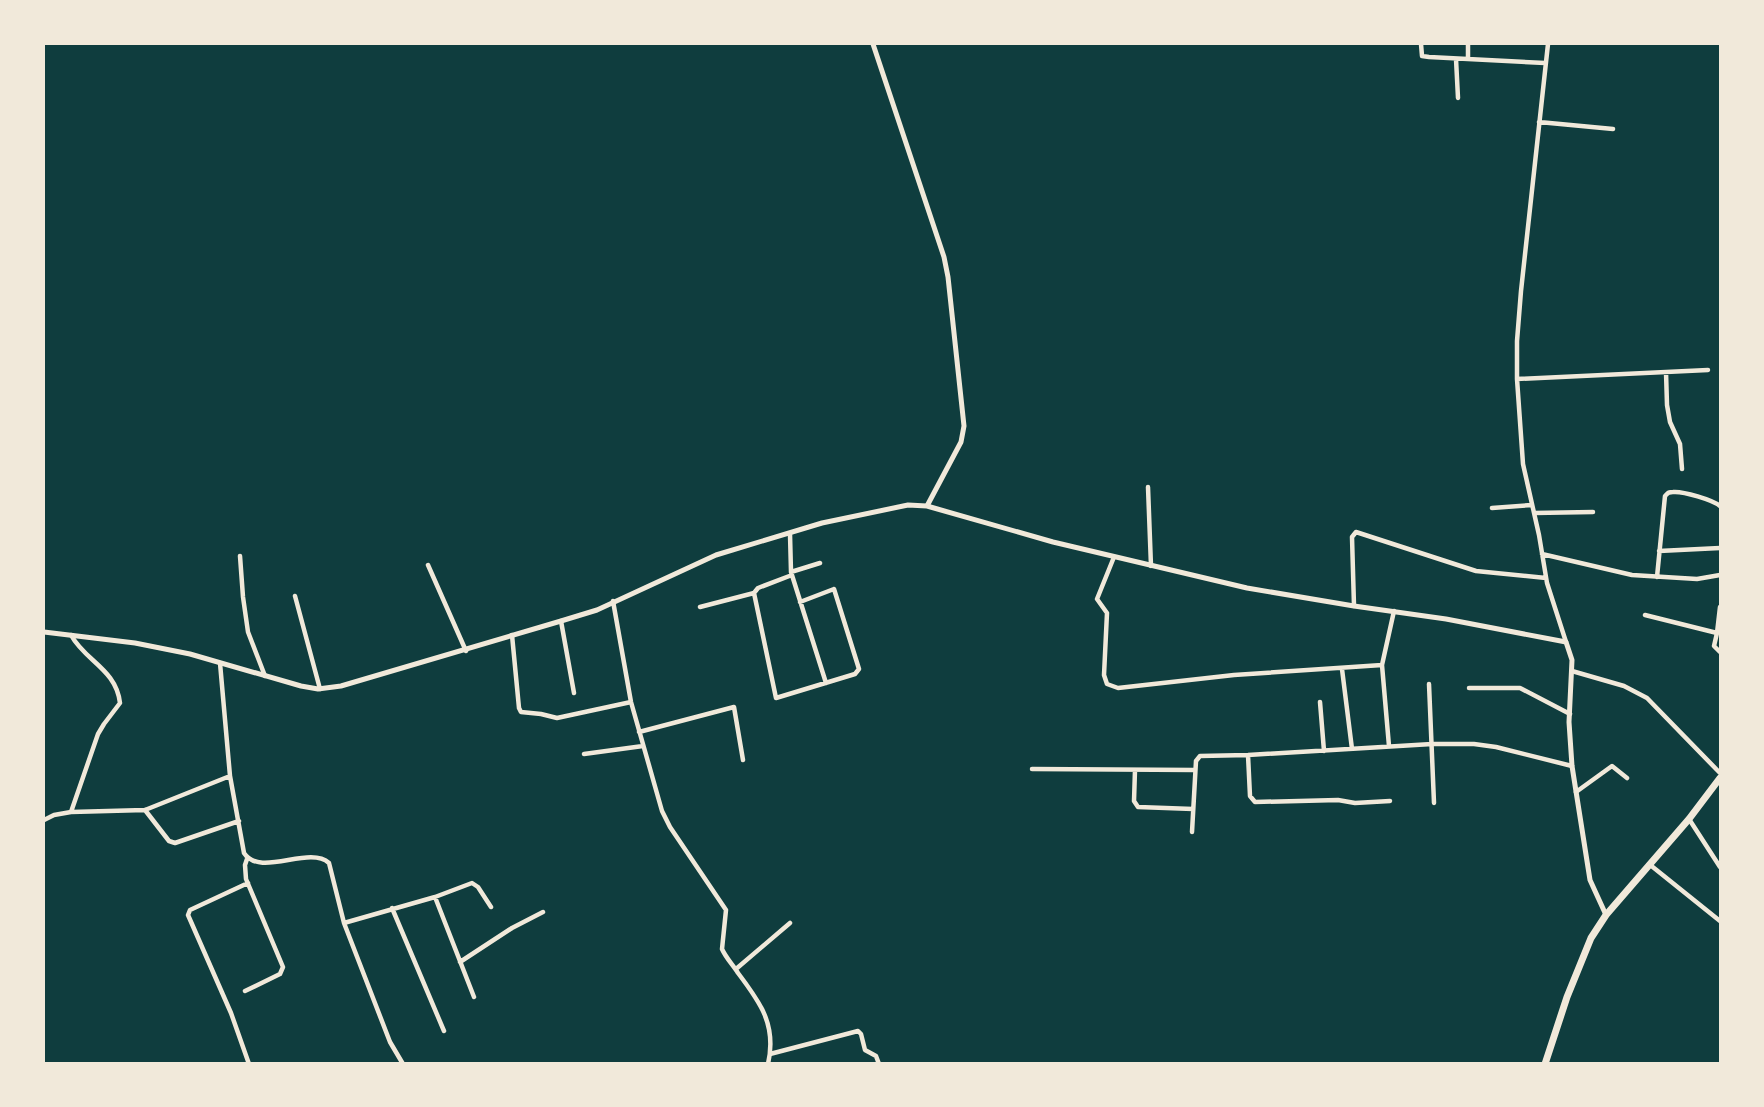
<svg xmlns="http://www.w3.org/2000/svg" width="1764" height="1107" font-family="Lora,serif">
<rect width="100%" height="100%" fill="#0f3d3e"/>
<g fill="none" stroke-linecap="round" stroke-linejoin="round">
<path stroke="#f1e9da" stroke-width="4.5" d="M1421 44 1422 56 1429 57 1545 63
M1548 44 1521 291 1517 341V379L1523 464 1539 535 1547 583 1566 642
M1456 59 1458 98
M1468 59V44
M1539 122 1613 129
M1666 372 1667 405 1670 422 1680 444 1682 469
M1517 379 1708 370
M1148 487 1151 566
M1492 508 1532 505
M1534 513 1593 512
M790 534 791 572 826 683
M1659 551 1720 548
M1542 554 1632 575 1697 579 1720 575
M240 556 243 597 248 632 265 676
M1114 557 1097 599 1107 613 1104 675 1107 684 1118 688 1234 675 1382 665
M428 565 466 651
M791 572 820 563
M792 575 758 588 754 593 776 698 855 674 859 669 834 589 800 602
M1657 577 1665 496C1668 493 1668 492 1673 492 1683 491 1713 500 1720 506
M295 596 320 689
M613 601 631 702 662 811 670 827 726 910 722 949C726 958 733 965 738 973 760 1002 777 1025 768 1064
M1354 606 1352 537 1356 532 1476 571 1546 578
M700 607 754 593
M1645 615 1717 633 1714 646 1720 652
M561 621 574 693
M1717 633 1720 607
M512 635 519 708 521 712 541 714 557 718 631 702
M220 663 230 776 244 853C260 878 309 845 329 863L344 923 390 1042 403 1064
M1342 669 1352 749
M1572 671 1624 686 1647 698 1720 773
M1429 684 1434 803
M1469 688H1520L1570 714
M1320 702 1324 751
M639 732 734 707 743 760
M1389 746 1382 665 1394 611
M584 754 643 746
M1248 755 1250 796 1255 802 1338 800 1355 803 1390 801
M1032 769 1195 770
M1135 770 1134 801 1138 807 1193 809
M1576 792 1612 766 1627 778
M145 810 169 841 175 843 239 821
M71 812 98 734 104 724 120 703C116 669 85 661 71 635
M1689 819 1720 867
M44 820 54 815 71 812 145 810 230 776
M1192 832 1196 761 1200 756 1248 755 1432 744H1474L1496 747 1572 766
M1649 864 1720 921
M248 883 190 910 188 915 231 1013 249 1064
M435 897 474 997
M392 908 444 1031
M344 923 435 897 472 883 478 887 491 907
M460 962 512 928 543 912
M736 969 790 923
M245 991 280 974 283 967 246 879 245 865 247 859
M770 1054 858 1031 861 1034 865 1050 876 1056 879 1064"/>
<path stroke="#f1e9da" stroke-width="5" d="M873 44 944 257 948 277 964 426 961 442 927 506
M44 632 135 643 190 654 301 686 318 689 341 686 561 621 597 610 716 555 822 523 908 505 927 506 1053 542 1247 588 1354 606 1446 619 1566 642 1572 660 1569 722 1572 766 1590 880 1606 915"/>
<path stroke="#f1e9da" stroke-width="7" d="M1545 1064 1567 997 1591 938 1606 915 1689 819 1720 778"/>
</g>
<rect width="1764" height="1107" fill="none" stroke="#f1e9da" stroke-width="90"/>
</svg>
